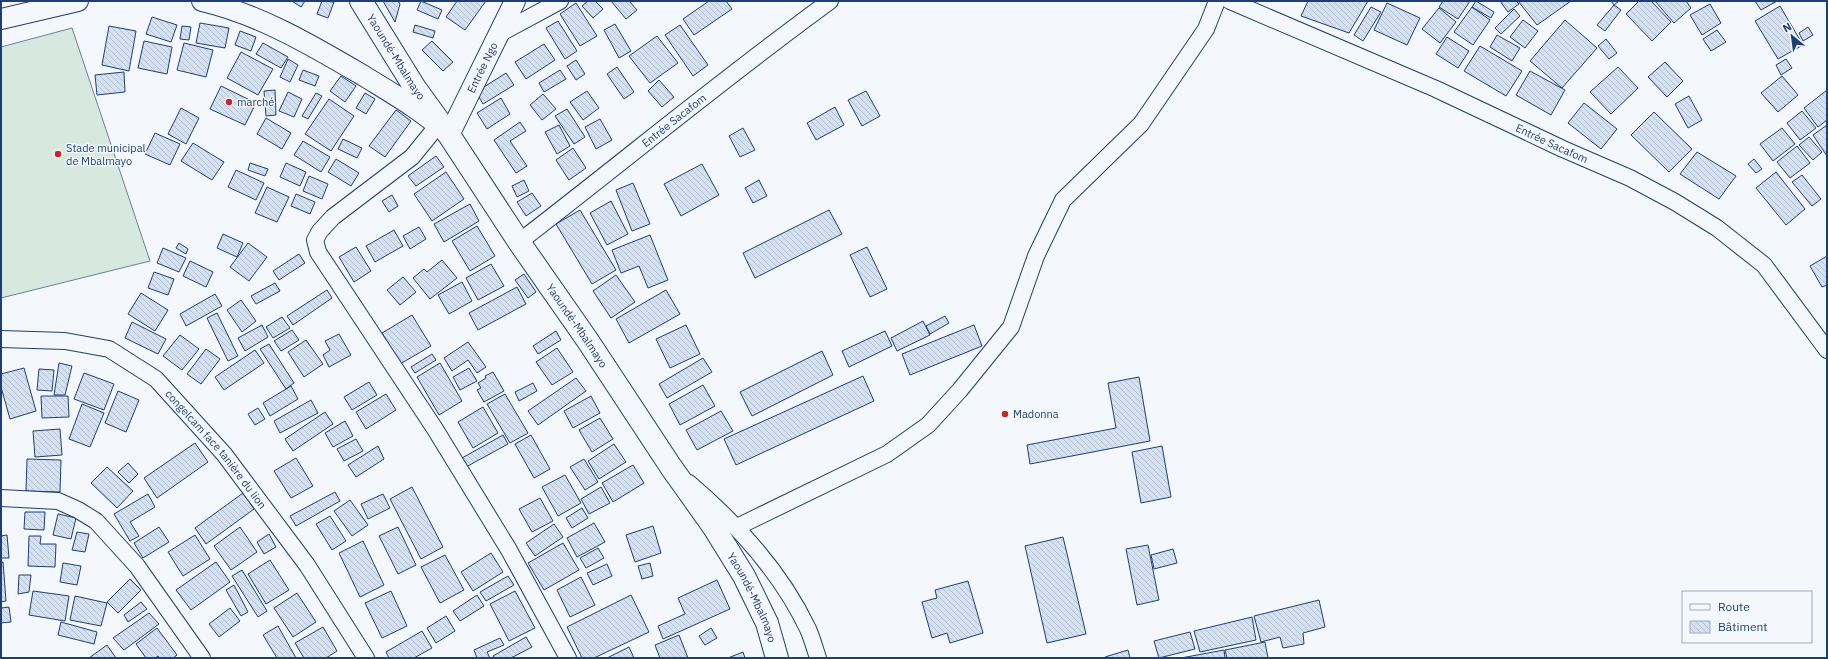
<svg xmlns="http://www.w3.org/2000/svg" width="1828" height="659" font-family="'IBM Plex Sans',sans-serif">
<defs>
<pattern id="building-back-hatch" width="6" height="6" patternUnits="userSpaceOnUse"><rect width="6" height="6" fill="#d5e0f0"/><path d="M-1 5l2 2M0 0l6 6M5-1l2 2" fill="none" stroke="#b6c1d1"/></pattern>
</defs>
<rect width="100%" height="100%" fill="#f4f7fb"/>
<path fill="#d7e8df" stroke="#687fa3" d="M72 28 150 261 1 298V47Z"/>
<path fill="url(#building-back-hatch)" stroke="#1d3f73" d="M292 1H305L301 7Z
M322 1 334 2 328 18 317 14Z
M383 1H398L400 4 395 22Z
M421 1 442 10 438 19 417 10Z
M457 1H486L465 30 446 17Z
M588 1H595L603 9 593 18 582 6Z
M611 1H629L637 10 626 19Z
M709 1H726L732 9 694 35 683 19Z
M1308 1H1368L1349 33 1301 16Z
M1443 1H1470L1458 19 1439 7Z
M1476 1 1494 12 1491 18 1472 7Z
M1500 1H1516L1519 4 1508 12Z
M1518 1H1571L1537 25Z
M1611 1H1619L1614 5Z
M1639 1H1651L1671 22 1652 41 1626 14Z
M1655 1H1686L1691 8 1674 23Z
M1755 1H1777L1761 10Z
M576 3 597 36 580 46 560 14Z
M1387 3 1420 18 1407 45 1374 30Z
M1710 4 1721 23 1702 35 1690 15Z
M1614 5 1621 10 1605 31 1597 25Z
M1780 6 1803 45 1778 59 1755 21Z
M1371 7 1381 12 1363 41 1354 35Z
M1472 7 1490 20 1473 45 1454 32Z
M1439 8 1456 22 1440 43 1422 29Z
M1514 9 1520 16 1501 34 1495 28Z
M152 17 177 25 171 42 146 34Z
M1523 20 1538 31 1525 48 1510 37Z
M1565 20 1597 48 1562 88 1530 61Z
M558 21 577 51 565 59 546 28Z
M200 23 229 28 225 48 196 43Z
M615 24 631 51 619 58 604 30Z
M415 25 435 31 433 38 413 32Z
M680 25 708 65 693 76 665 35Z
M109 26 136 31 129 71 102 65Z
M182 26 191 27 189 40 180 39Z
M1808 27 1813 35 1803 41 1799 33Z
M1717 30 1726 42 1711 51 1703 39Z
M240 31 256 37 251 51 235 45Z
M1497 35 1520 48 1512 61 1490 47Z
M657 36 678 63 650 83 629 56Z
M1447 37 1469 51 1458 68 1436 54Z
M1606 39 1617 53 1609 59 1598 46Z
M144 41 172 47 167 74 138 68Z
M432 41 453 62 443 71 422 50Z
M184 43 213 50 206 77 177 70Z
M263 43 288 57 281 68 256 54Z
M544 44 555 60 526 79 515 62Z
M1480 46 1522 71 1506 96 1464 71Z
M241 52 273 69 258 95 227 78Z
M288 59 298 65 290 82 280 77Z
M1786 59 1792 68 1781 75 1776 65Z
M576 60 585 74 576 80 567 66Z
M1665 62 1683 81 1667 97 1648 77Z
M617 67 634 92 624 99 607 74Z
M1618 67 1638 88 1611 114 1590 92Z
M303 70 319 76 315 86 299 80Z
M560 70 566 79 544 92 539 83Z
M1530 71 1565 90 1551 115 1516 95Z
M124 72 125 92 97 95 95 75Z
M506 73 514 85 483 104 476 92Z
M341 76 356 86 345 102 330 91Z
M1782 76 1798 95 1778 112 1761 93Z
M659 80 674 97 662 107 648 91Z
M221 86 256 103 245 125 210 109Z
M275 90 276 115 266 116 264 91Z
M1827 90V120L1818 127 1804 108Z
M587 91 599 108 583 120 570 102Z
M866 91 880 116 862 126 848 100Z
M288 92 302 99 294 117 279 111Z
M316 93 322 96 308 119 302 116Z
M365 93 375 99 366 114 356 108Z
M543 94 556 109 542 120 530 105Z
M1689 96 1702 120 1688 128 1675 104Z
M501 98 510 114 487 129 477 113Z
M329 99 354 116 331 151 305 134Z
M1584 103 1617 129 1601 149 1568 123Z
M835 107 844 125 816 140 807 123Z
M181 108 199 118 186 144 168 134Z
M567 109 585 137 574 144 555 116Z
M396 110 411 121 385 157 369 146Z
M1802 111 1816 128 1800 140 1787 123Z
M1654 112 1692 149 1669 172 1631 135Z
M266 118 291 133 282 149 257 134Z
M600 119 612 140 596 149 585 127Z
M520 122 526 131 510 141 527 166 516 173 494 140Z
M559 125 570 146 557 154 545 132Z
M1827 125V156L1813 135Z
M743 128 755 150 740 157 729 136Z
M1782 128 1795 144 1773 161 1760 144Z
M155 133 180 144 170 165 145 154Z
M1809 137 1822 152 1813 160 1799 145Z
M343 139 362 148 357 158 338 149Z
M303 141 330 157 321 172 294 155Z
M193 143 224 162 212 180 181 161Z
M1797 146 1810 163 1790 178 1777 162Z
M573 148 586 168 569 180 556 160Z
M1697 152 1736 176 1719 199 1680 174Z
M436 156 444 167 416 186 408 176Z
M336 159 359 173 351 186 328 172Z
M1754 159 1762 169 1756 173 1748 164Z
M250 163 268 169 265 176 248 170Z
M286 163 306 172 300 186 280 177Z
M702 164 719 195 681 216 664 184Z
M236 170 264 183 256 200 228 187Z
M446 172 464 199 432 221 414 194Z
M1776 172 1805 209 1786 225 1756 188Z
M1802 175 1821 199 1812 206 1792 182Z
M309 176 328 184 322 199 303 191Z
M524 180 529 191 517 197 512 186Z
M759 180 767 196 753 203 745 188Z
M633 183 650 224 632 231 616 190Z
M267 187 289 197 277 222 255 213Z
M532 193 541 206 526 216 517 202Z
M296 194 315 202 310 214 291 206Z
M392 195 398 206 389 212 382 201Z
M611 201 628 234 607 245 590 213Z
M470 204 479 221 444 242 434 224Z
M580 210 616 270 592 284 556 224Z
M829 210 842 234 755 278 743 253Z
M477 226 495 256 470 271 452 241Z
M419 227 426 239 410 249 403 236Z
M394 230 403 246 375 262 366 246Z
M223 234 243 243 237 257 217 248Z
M650 235 668 280 648 288 639 266 621 273 612 250Z
M179 243 188 249 186 254 176 248Z
M248 243 267 257 249 281 230 267Z
M356 247 371 271 354 282 339 257Z
M867 247 887 289 870 297 850 255Z
M163 248 186 258 179 272 157 263Z
M299 254 305 263 279 280 273 271Z
M1827 256V285L1822 287 1810 266Z
M442 260 457 278 430 299 413 278 424 269 427 272Z
M190 261 213 272 206 287 183 276Z
M491 264 504 286 478 300 466 278Z
M154 272 174 279 168 295 148 288Z
M524 274 536 292 528 298 515 280Z
M616 275 635 302 611 318 593 291Z
M403 277 416 292 400 305 387 290Z
M462 282 472 301 449 314 438 295Z
M275 283 280 291 256 304 251 296Z
M517 287 526 304 478 330 469 313Z
M327 290 332 298 293 325 287 316Z
M666 290 680 314 629 343 616 319Z
M141 293 168 310 155 331 128 314Z
M215 294 222 306 186 326 180 314Z
M241 300 256 321 242 332 227 310Z
M217 313 238 356 228 361 207 318Z
M412 315 431 346 400 364 382 333Z
M945 316 949 323 930 334 926 326Z
M282 317 290 328 273 338 266 327Z
M923 321 930 335 897 351 891 338Z
M132 322 166 339 158 354 125 338Z
M262 325 268 337 245 351 238 338Z
M686 325 700 354 670 368 656 339Z
M974 325 982 346 910 375 902 354Z
M292 330 299 340 281 351 274 341Z
M556 331 561 340 538 354 533 346Z
M885 331 892 346 849 367 842 351Z
M339 334 351 355 329 367 323 355 330 350 325 341Z
M180 335 199 349 182 370 163 356Z
M306 340 323 364 304 377 288 352Z
M468 342 486 367 477 373 468 360 452 371 444 358Z
M269 344 294 383 286 389 260 349Z
M557 348 573 372 552 385 536 362Z
M206 349 220 359 201 384 187 374Z
M255 350 264 363 224 390 215 377Z
M822 351 833 375 752 416 740 392Z
M432 354 436 360 415 373 411 367Z
M703 358 712 372 667 398 659 384Z
M59 363 72 366 65 395H54Z
M440 363 462 401 439 415 417 377Z
M24 368 36 411 10 419 1 387V374Z
M469 368 477 381 460 390 453 377Z
M39 369 54 370 52 391 37 390Z
M493 372 504 391 484 402 477 390 481 388 478 383 486 378 485 376Z
M84 373 114 384 104 410 74 399Z
M863 376 874 401 736 465 724 439Z
M1139 377 1150 441 1030 464 1027 445 1116 428 1108 383Z
M576 378 586 391 538 425 528 411Z
M369 382 377 395 352 410 344 397Z
M533 383 537 391 519 401 515 392Z
M703 385 715 406 680 425 669 404Z
M291 386 298 399 270 416 263 403Z
M118 391 139 400 126 432 105 423Z
M386 394 396 410 366 429 356 412Z
M505 394 528 433 510 443 487 404Z
M41 396H68L69 417 42 418Z
M591 396 600 413 573 428 564 411Z
M311 400 318 413 280 433 274 421Z
M82 404 104 413 90 447 69 439Z
M483 407 498 433 473 448 458 422Z
M258 408 265 419 255 425 248 414Z
M721 411 733 431 697 450 686 430Z
M325 412 333 424 293 451 285 439Z
M600 418 613 439 592 452 579 430Z
M345 421 353 436 333 447 325 433Z
M60 429 62 455 35 457 33 431Z
M503 435 508 444 466 467 462 458Z
M531 435 550 469 534 478 515 444Z
M356 439 363 451 344 461 337 449Z
M195 443 208 462 157 498 144 478Z
M614 444 626 462 599 479 588 461Z
M378 446 384 459 356 477 348 465Z
M1162 446 1171 497 1141 503 1132 452Z
M296 458 313 486 291 498 274 471Z
M27 459 61 460 60 492 26 491Z
M584 459 598 482 585 490 570 467Z
M128 463 138 474 129 483 118 472Z
M633 465 644 483 613 502 602 483Z
M107 467 133 491 117 508 91 483Z
M565 475 581 503 558 516 542 487Z
M412 487 443 547 421 559 390 499Z
M601 487 610 503 589 514 581 499Z
M335 492 340 501 296 526 290 516Z
M243 493 254 509 206 544 195 528Z
M148 494 155 507 130 522 139 536 130 541 114 514Z
M383 494 390 508 368 519 361 504Z
M540 498 553 521 532 532 519 509Z
M350 500 368 525 352 536 334 511Z
M582 508 588 518 572 528 566 518Z
M25 512H45L44 530 24 529Z
M58 514 76 518 71 539 53 535Z
M330 516 346 541 332 550 316 524Z
M594 523 605 542 577 557 567 538Z
M554 524 563 537 535 556 526 543Z
M653 526 661 553 635 562 626 535Z
M159 527 169 542 143 558 134 543Z
M240 527 257 552 231 570 214 546Z
M398 527 416 565 398 574 379 536Z
M77 532 89 534 85 552 72 550Z
M269 534 276 547 264 554 257 542Z
M7 535 9 558H1V536Z
M195 535 210 559 183 576 168 552Z
M29 536H41L40 544H56L55 567 28 566Z
M1063 537 1086 634 1047 643 1025 546Z
M363 541 384 585 360 597 339 553Z
M563 543 579 570 544 590 528 563Z
M1148 545 1159 600 1137 605 1126 549Z
M598 548 604 558 586 568 580 558Z
M1173 549 1177 563 1154 569 1151 555Z
M491 553 503 572 473 591 461 572Z
M445 555 464 590 440 603 421 567Z
M270 560 289 590 266 604 248 574Z
M3 562 6 601 1 602V563Z
M216 562 230 582 191 610 176 590Z
M63 563 81 566 77 585 60 582Z
M650 563 653 576 642 579 638 566Z
M607 564 612 576 593 585 587 573Z
M242 570 267 611 258 617 232 576Z
M19 575H31L29 592 18 594Z
M508 576 514 585 486 601 480 592Z
M581 577 595 605 570 617 557 590Z
M130 579 141 590 118 613 107 602Z
M717 580 730 609 663 639 658 626 685 614 678 598Z
M968 581 983 633 950 643 947 633 932 638 922 602 937 598 935 590Z
M234 585 248 612 241 616 226 590Z
M33 591 69 596 65 621 29 615Z
M391 591 407 626 382 638 365 603Z
M515 591 535 628 509 641 490 604Z
M297 593 316 622 293 637 274 608Z
M477 595 484 606 460 621 453 611Z
M631 595 649 632 594 658H582L567 627Z
M75 596 107 603 101 626 70 620Z
M1319 600 1325 627 1303 633 1304 644 1283 648 1280 637 1261 642 1254 616Z
M141 602 147 609 128 622 124 615Z
M9 607 11 622 1 623V608Z
M230 608 240 621 219 637 209 624Z
M149 613 159 624 124 650 113 638Z
M446 616 455 631 436 643 427 628Z
M1252 617 1256 640 1200 652 1194 631Z
M61 622 97 632 94 644 58 635Z
M278 626 296 658H277L263 635Z
M323 627 337 651 326 658H304L295 643Z
M157 628 177 655 173 658H160L158 656 155 658H146L136 644Z
M711 628 717 638 705 645 699 636Z
M422 631 432 648 414 658H389L386 652Z
M1190 632 1195 649 1159 658 1154 641Z
M679 635 688 658H660L655 645Z
M526 637 532 647 511 658H494L493 656Z
M500 638 504 645 487 652 490 658H477L474 650Z
M1265 642 1268 658H1227L1225 650Z
M107 645 116 658H89Z
M629 647 634 658H607Z
M1128 650 1130 658H1105V657Z
M1224 650 1225 658H1181Z
M743 652 745 658H728Z"/>
<g fill="none" stroke-linecap="round" stroke-linejoin="round">
<g stroke="#1d3f73" stroke-width="18">
<g id="minor">
<path id="s1" d="M1230 1 1436 89 1563 149 1630 178 1675 202 1717 228 1764 265 1827 350"/>
<path d="M499 34 560 1"/>
<path d="M438 125 412 157 333 217 320 231 315 240 318 252 435 429 509 550 568 658"/>
<path id="s2" d="M519 242C623 162 724 78 830 1"/>
<path id="s3" d="M1 339 65 341 109 349 156 379 224 454 307 565 366 658"/>
<path d="M689 483C737 524 781 572 808 629 812 638 815 649 818 658"/>
<path d="M1 498 58 501 78 510 96 521 137 566 202 658"/>
<path d="M737 527 887 454 928 425 960 390 1011 327 1036 256 1063 200 1141 124 1206 29 1217 1"/>
</g>
</g>
<g stroke="#1d3f73" stroke-width="22">
<g id="tertiary">
<path id="s4" d="M202 1C259 14 313 46 364 76 393 94 423 111 449 135L515 1"/>
<path d="M1 19 78 1"/>
</g>
</g>
<g stroke="#1d3f73" stroke-width="24">
<g id="trunk">
<path id="s5" d="M361 1 415 88 449 135 519 242 588 341 671 467 713 526 744 576 767 623 777 658"/>
</g>
</g>
<use href="#minor" stroke="#f4f7fb" stroke-width="16"/>
<use href="#tertiary" stroke="#f4f7fb" stroke-width="20"/>
<use href="#trunk" stroke="#f4f7fb" stroke-width="22"/>
</g>
<g fill="#c62828" stroke="#f4f7fb" stroke-width="1.5">
<circle cx="229" cy="102" r="4"/>
<circle cx="58" cy="154" r="4"/>
<circle cx="1005" cy="414" r="4"/>
</g>
<g text-anchor="middle" stroke-width="3" stroke-linejoin="round" paint-order="stroke">
<g font-size="11" fill="#1d3f73" stroke="#f4f7fb">
<text dy="4" stroke="none"><textPath href="#s5" startOffset="66">Yaoundé-Mbalmayo</textPath></text>
<text dy="4" stroke="none"><textPath href="#s4" startOffset="358">Entrée Ngo</textPath></text>
<text dy="4" stroke="none"><textPath href="#s2" startOffset="197">Entrée Sacafom</textPath></text>
<text dy="4" stroke="none"><textPath href="#s1" startOffset="352">Entrée Sacafom</textPath></text>
<text dy="4" stroke="none"><textPath href="#s5" startOffset="390">Yaoundé-Mbalmayo</textPath></text>
<text dy="4" stroke="none"><textPath href="#s3" startOffset="257">congelcam face tanière du lion</textPath></text>
<text dy="4" stroke="none"><textPath href="#s5" startOffset="714">Yaoundé-Mbalmayo</textPath></text>
</g>
<g font-size="11" fill="#1d3f73" stroke="#f4f7fb" text-anchor="start">
<text x="237" y="106">marché</text>
<text x="66" y="152">Stade municipal<tspan x="66" dy="13">de Mbalmayo</tspan></text>
<text x="1013" y="418">Madonna</text>
</g>
</g>
<rect width="1828" height="659" fill="none" stroke="#1d3f73" stroke-width="4"/>
<rect x="1682" y="591" width="130" height="52" fill="#f4f7fb" stroke="#9eadc5"/>
<rect x="1690" y="604" width="20" height="6" fill="#f4f7fb" stroke="#9eadc5"/>
<text x="1718" y="611" font-size="12" fill="#1d3f73">Route</text>
<rect x="1690" y="621" width="20" height="12" fill="url(#building-back-hatch)" stroke="#9eadc5"/>
<text x="1718" y="631" font-size="12" fill="#1d3f73">Bâtiment</text>
<g transform="translate(1792 36) rotate(331)" stroke="#f4f7fb" stroke-width="3" paint-order="stroke">
<path d="M0-3L7 15L0 10L-7 15Z" fill="#1d3f73"/>
<text y="-6" font-size="11" font-weight="bold" text-anchor="middle" fill="#1d3f73">N</text>
</g>
</svg>
